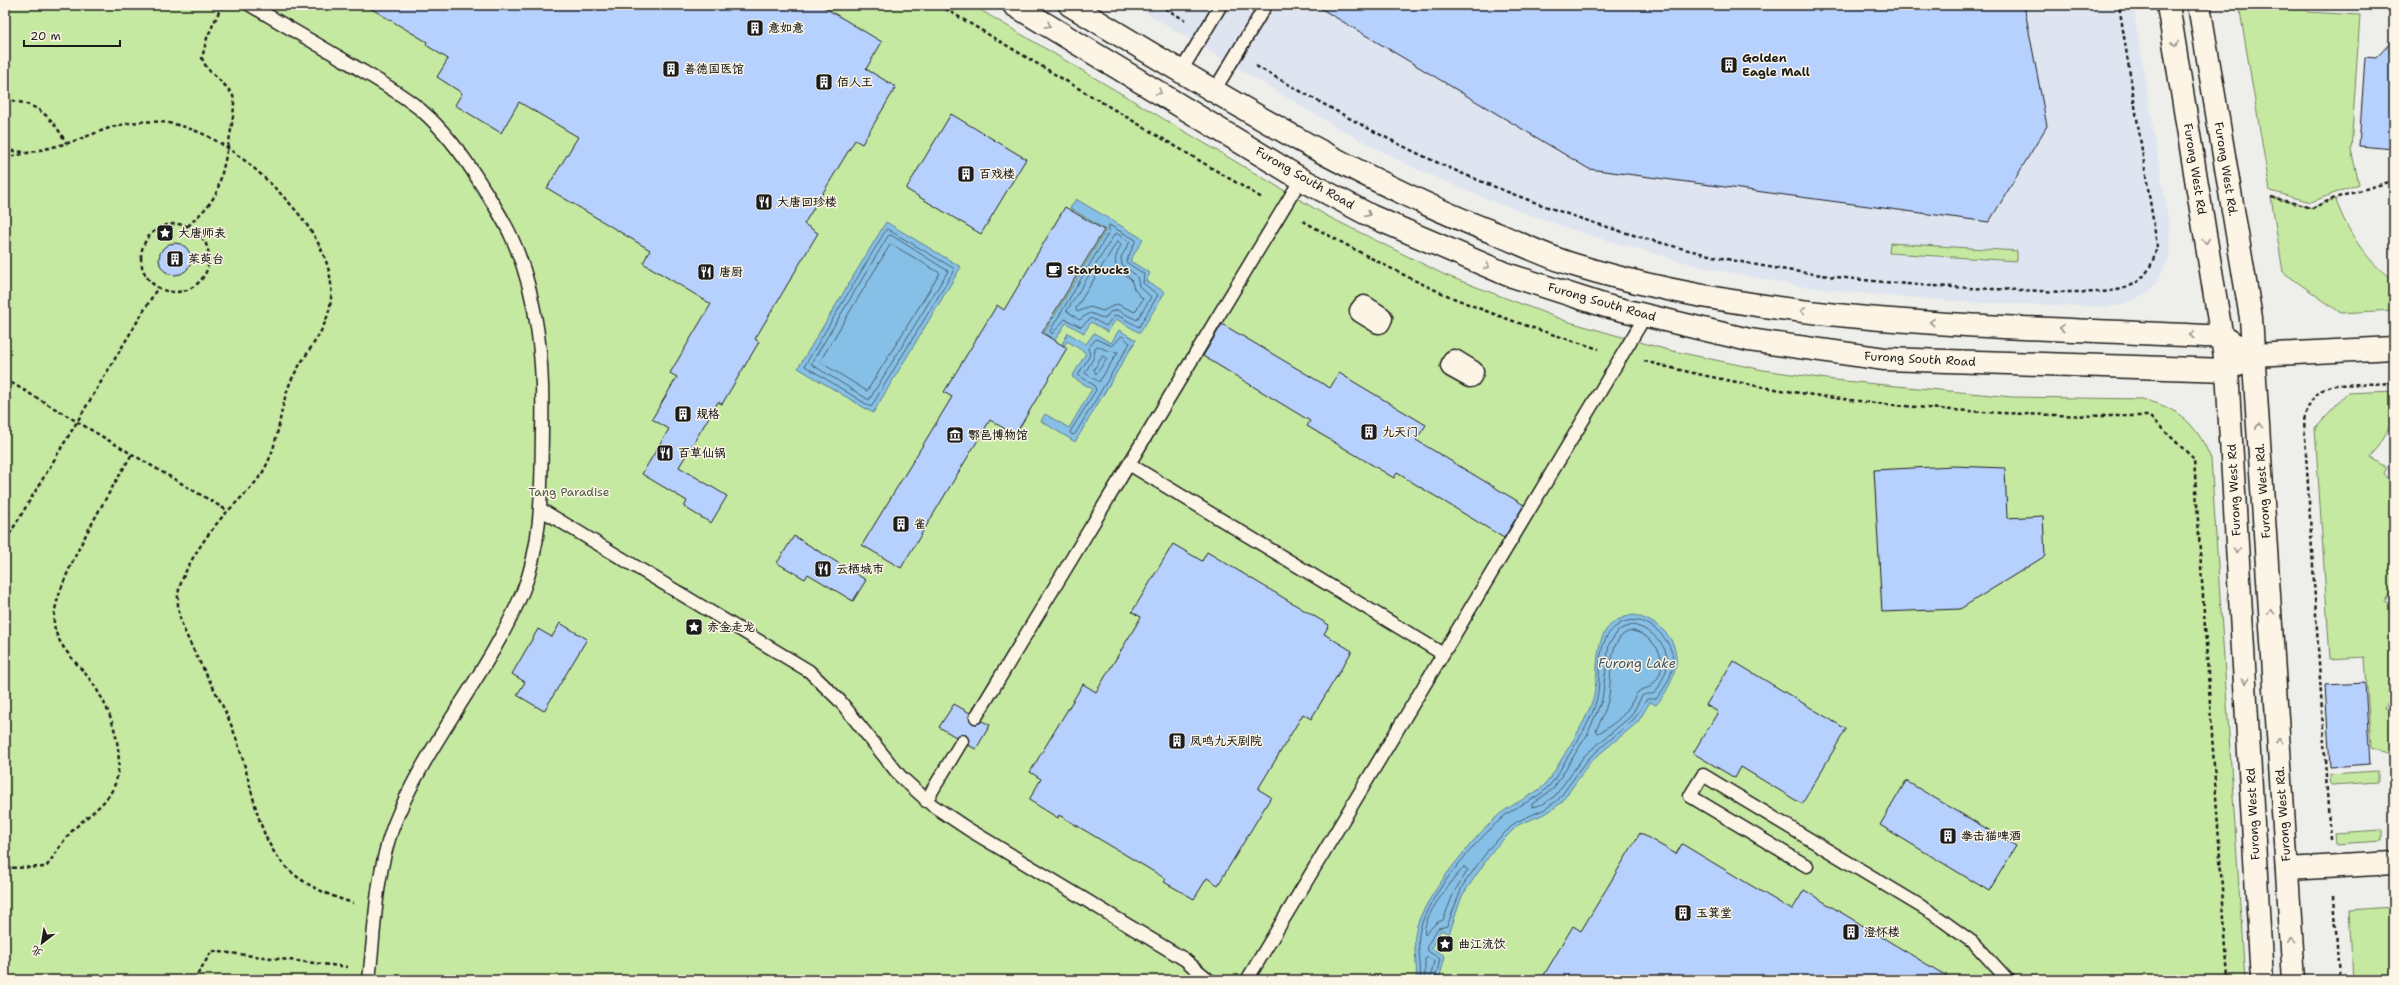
<svg xmlns="http://www.w3.org/2000/svg" width="2399" height="985" font-family="'Shantell Sans','LXGW WenKai TC',sans-serif">
<rect width="100%" height="100%" fill="#eeeeea"/>
<filter id="ink" filterUnits="userSpaceOnUse"><feTurbulence type="fractalNoise" baseFrequency=".025" numOctaves="2"/><feDisplacementMap in="SourceGraphic" scale="8" xChannelSelector="R" yChannelSelector="G"/><feConvolveMatrix kernelMatrix="1 2 1 2 8 2 1 2 1" color-interpolation-filters="sRGB"/></filter>
<g filter="url(#ink)">
<path fill="#dee5f0" d="M1133 5H2133L2170 231 2169 259 2155 285 2145 294 2119 306 2104 307 1965 302 1879 295 1793 285 1702 267 1582 233 1489 200 1412 167 1336 127Z"/>
<path fill="#c6e9a2" stroke="#71825f" d="M5 5H972L1327 216 1445 275 1566 321 1668 350 1763 370 1834 380 2012 397 2142 399C2179 408 2197 424 2211 459L2245 980H5Z
M2239 5H2305L2307 12 2360 15 2351 149 2359 184 2311 202 2270 191Z
M2271 197 2312 208 2335 198C2347 231 2365 260 2394 281V310L2341 313 2283 272Z
M1890 243 2017 251V261L1889 253Z
M2394 391V419L2371 458 2387 468 2384 473 2394 487V586L2385 601 2394 607V692L2385 708 2394 714V755L2371 748 2365 657 2330 659 2315 428 2347 393Z
M2378 771V782L2331 785 2330 774Z
M2382 830V841L2335 844 2334 833Z
M2392 907 2394 980H2353L2349 910Z"/>
<path fill="#87c0e6" stroke="#5c7e95" d="M1076 199 1143 239 1130 261 1150 273 1146 281 1165 292 1140 333 1116 319 1108 332 1091 322 1084 333 1066 323 1055 340 1044 333 1106 230 1070 208Z
M886 222 961 267 873 413 798 368Z
M1119 330 1136 340 1075 442 1041 421 1045 414 1069 428 1092 389 1072 377 1086 353 1067 341 1064 346 1062 344 1068 333 1086 344 1094 333 1111 343Z
M1634 615C1684 629 1687 669 1656 705L1650 702 1638 722 1591 761 1561 803 1547 813 1518 825 1494 849 1462 896 1449 934 1441 930 1431 948 1445 956 1439 980H1416C1418 963 1412 946 1416 929 1423 898 1477 833 1501 813 1513 804 1527 798 1540 789 1549 782 1555 770 1561 760 1573 740 1586 721 1593 699 1602 666 1587 622 1634 615Z"/>
<g fill="none" stroke-linecap="round" stroke-linejoin="round">
<path stroke="#475e6d" stroke-width="1" d="M1109 225 1136 240 1126 262 1144 274 1143 283 1158 295 1139 327 1117 315 1113 317 1106 326 1091 318 1081 327 1065 319 1052 334 1050 331 1109 232Z
M887 229 955 269 871 407 805 366Z
M1116 233 1130 242 1121 257 1122 265 1137 276 1139 286 1151 297 1137 320 1117 310 1110 312 1105 319 1090 313 1079 320 1067 311Z
M891 235 948 271 869 400 811 364 888 236Z
M1118 241 1121 245C1112 263 1113 267 1131 279L1134 289 1143 299 1135 312 1117 304 1103 311 1090 307 1077 312 1076 309Z
M891 244 940 273 867 391 820 362Z
M1122 336 1130 343 1075 434 1072 435 1070 432 1096 390 1094 385 1078 375 1090 355 1088 348 1096 339 1112 346Z
M1098 346 1108 351 1118 352 1099 382 1085 373 1094 357 1095 348Z
M1103 356 1107 359 1096 374 1094 370Z
M1633 625C1658 631 1677 655 1662 680 1661 683 1657 692 1654 693 1650 695 1647 693 1642 696L1631 716 1584 756 1555 796 1543 804 1532 807V804L1553 789 1587 735 1602 700 1609 644 1619 630Z
M1633 631C1657 637 1673 665 1652 685 1649 689 1642 688 1638 692 1634 697 1631 705 1627 710 1622 718 1606 730 1598 733L1596 730C1601 721 1605 711 1608 701 1613 681 1605 633 1633 631Z
M1464 867 1468 870 1454 892 1443 920 1436 923 1425 935C1420 918 1453 880 1464 867Z
M1420 980C1422 963 1416 945 1420 929 1428 895 1476 841 1502 818 1514 807 1530 802 1543 792 1555 782 1561 767 1569 755 1580 737 1592 719 1597 698 1602 675 1594 640 1618 625 1642 609 1675 638 1673 664 1672 677 1664 689 1656 699H1647L1634 719 1588 759 1558 800 1545 809 1516 822 1491 846 1463 885 1447 926 1438 928 1427 946 1428 951 1440 959 1435 980
M1425 980V959L1427 957 1434 961 1430 980"/>
</g>
<path fill="#b7d1ff" stroke="#1c1c1c" d="M365 5H820L882 42 866 69 896 87 862 144 855 140 804 224 818 233 755 339 759 342 722 404 718 402 679 467 727 496 711 523 684 507 687 501 642 474 669 429 652 419 677 377 670 373 711 304 643 263 650 250 547 188 578 137 519 102 501 133 455 105 462 93 437 77 448 59 426 45 427 42Z
M1315 5H2024L2047 126 1989 222 1589 169Z
M2394 39V149L2359 146 2365 57 2376 58Z
M951 114 1026 159 981 234 906 189Z
M1065 207 1104 230 1042 333 1067 348 1015 435 990 420 901 568 862 545 952 397 944 392 997 305 1004 310Z
M159 259a16 16 0 1 1 32 0a16 16 0 1 1-32 0Z
M1222 324 1330 388 1339 373 1426 425 1416 440 1524 505 1504 538 1397 473 1394 478 1374 466 1307 426 1310 421 1203 356Z
M1953 466 2005 468 2007 518 2043 516 2045 556 1960 609 1882 612 1874 470Z
M794 536 866 580 853 601 808 574 805 579 777 563Z
M1173 544 1202 561 1207 552 1329 625 1324 634 1352 651 1311 719 1303 714 1258 789 1271 797 1218 885 1207 878 1194 899 1164 882 1166 879 1059 815 1058 818 1029 800 1041 779 1030 772 1083 684 1096 692 1141 617 1132 612Z
M560 623 587 639 544 711 517 695 525 682 512 674 538 629 552 637Z
M1733 661 1846 729 1802 804 1741 767 1735 778 1693 753 1718 712 1706 705Z
M2365 683 2370 764 2330 767 2325 685Z
M954 704 970 713 969 717 972 723 976 724 982 721 990 725 976 749 968 745 969 741 966 735 962 734 956 737 939 727Z
M1906 781 2016 846 1989 891 1880 825Z
M1640 833 1676 854 1682 844 1792 910 1804 890 1953 980H1541L1573 926 1581 931Z"/>
<g fill="none" stroke-linecap="round" stroke-linejoin="round">
<g stroke="#1c1c1c" stroke-width="15">
<path id="lane" d="M250 5C281 23 313 42 344 60 370 76 397 90 421 110 444 130 463 155 479 181 490 199 502 216 511 236 539 297 544 366 542 432 541 486 543 541 523 591 489 674 425 744 393 827 375 876 375 929 369 980
M1181 71 1221 5
M1214 91 1266 5
M1129 464 1301 179
M540 509 809 671 840 701 900 776 932 805 968 829 1184 959 1209 980
M1443 654 1646 315
M976 717 1129 464 1443 654 1247 980
M926 801 962 741
M1807 866 1690 796 1703 775 1932 913 1975 944 2008 980"/>
</g>
<g stroke="#1c1c1c" stroke-width="25">
<path id="street" d="M1364 307 1381 318 1379 322 1361 311Z
M1454 361 1472 372 1470 376 1452 366Z
M2287 869 2394 863"/>
</g>
<g stroke="#1c1c1c" stroke-width="25">
<path id="secondary" d="M1014 5 1301 179 1371 216 1506 274 1606 306 1749 340 1885 359 2227 370 2254 355 2394 348
M1070 5C1209 88 1346 175 1497 234 1521 244 1546 256 1571 264 1777 328 2007 325 2222 337L2254 355
M2168 5 2227 370 2262 980
M2199 5 2251 318 2294 980"/>
</g>
<path stroke="#1c1c1c" stroke-width="2.5" stroke-dasharray="4 3" stroke-linecap="butt" d="M939 5 1262 198
M1159 5 1185 20
M1256 66C1318 101 1380 137 1445 166 1534 205 1628 237 1722 258 1820 279 1922 287 2022 290 2040 291 2058 292 2076 292 2116 293 2149 292 2157 245L2119 5
M5 100C36 102 52 116 66 143
M5 150 24 152
M5 158C26 153 47 149 68 143 87 137 105 128 125 124 188 111 239 151 280 193 315 229 348 278 322 329 313 347 299 363 291 381 278 410 281 439 264 470 254 487 238 500 224 515 208 533 181 571 178 595 177 608 180 622 186 634 201 668 222 699 235 735 265 820 251 872 353 903
M2271 197 2312 208 2335 198 2389 182
M1303 221C1340 242 1378 262 1416 281 1474 309 1537 330 1599 349
M141 258a34 34 0 1 1 68 0a34 34 0 1 1-68 0Z
M188 226C198 216 211 205 217 191 222 177 238 107 233 96 225 81 207 74 202 58L207 38 222 5
M1644 361C1808 404 1981 417 2149 416L2194 459 2228 980
M5 379 228 511
M6 540 158 287
M2330 840 2304 421C2307 404 2317 388 2335 385L2394 383
M5 868 46 867C55 855 62 841 73 830 88 814 109 804 116 781 125 748 110 707 91 681 78 663 56 646 54 623 51 587 112 488 132 454
M2334 895 2339 980
M194 980 212 951 348 967"/>
<use href="#lane" stroke="#fcf5e5" stroke-width="12"/>
<use href="#street" stroke="#fcf5e5" stroke-width="22"/>
<use href="#secondary" stroke="#fcf5e5" stroke-width="22"/>
</g>
<defs><path id="oneway-chevron" d="M-2-3.5L2.5 0L-2 3.5" fill="none" stroke-width="1.6" stroke-linecap="round" stroke-linejoin="round"/></defs>
<g stroke="#97938b">
<use href="#oneway-chevron" transform="translate(1048 25) rotate(31)"/>
<use href="#oneway-chevron" transform="translate(2175 44) rotate(81)"/>
<use href="#oneway-chevron" transform="translate(1159 92) rotate(31)"/>
<use href="#oneway-chevron" transform="translate(1368 214) rotate(27)"/>
<use href="#oneway-chevron" transform="translate(2206 241) rotate(81)"/>
<use href="#oneway-chevron" transform="translate(1487 266) rotate(23)"/>
<use href="#oneway-chevron" transform="translate(1803 311) rotate(-171)"/>
<use href="#oneway-chevron" transform="translate(1932 322) rotate(-177)"/>
<use href="#oneway-chevron" transform="translate(2062 328) rotate(-177)"/>
<use href="#oneway-chevron" transform="translate(2192 335) rotate(-177)"/>
<use href="#oneway-chevron" transform="translate(2259 426) rotate(-94)"/>
<use href="#oneway-chevron" transform="translate(2237 551) rotate(87)"/>
<use href="#oneway-chevron" transform="translate(2271 612) rotate(-94)"/>
<use href="#oneway-chevron" transform="translate(2245 681) rotate(87)"/>
<use href="#oneway-chevron" transform="translate(2279 741) rotate(-94)"/>
<use href="#oneway-chevron" transform="translate(2291 941) rotate(-94)"/>
</g>
</g>
<defs>
<g id="building-square" transform="scale(0.9)"><rect x="-9" y="-9" width="18" height="18" rx="4" fill="#1c1c1c" stroke="#fcf5e5"/><path d="M-4-6H4V6H1V3H-1V6H-4ZM-2.5-4.3h1.7v1.8h-1.7ZM.8-4.3h1.7v1.8H.8ZM-2.5-1h1.7V.8h-1.7ZM.8-1h1.7V.8H.8Z" fill="#fff"/></g>
<g id="restaurant-square" transform="scale(0.9)"><rect x="-9" y="-9" width="18" height="18" rx="4" fill="#1c1c1c" stroke="#fcf5e5"/><path d="M-5-6h1v4h1v-4h1v4h1v-4h1v5L-1.5 .5V6h-2V.5L-5-1ZM5-6V6H3V1.5H1.5Q1.5-4 5-6Z" fill="#fff"/></g>
<g id="sight-square" transform="scale(0.9)"><rect x="-9" y="-9" width="18" height="18" rx="4" fill="#1c1c1c" stroke="#fcf5e5"/><path d="M0-6L1.8-2.2L6-1.7L2.9 1.2L3.7 5.4L0 3.3L-3.7 5.4L-2.9 1.2L-6-1.7L-1.8-2.2Z" fill="#fff"/></g>
<g id="cafe-square" transform="scale(0.9)"><rect x="-9" y="-9" width="18" height="18" rx="4" fill="#1c1c1c" stroke="#fcf5e5"/><path d="M-5.5-4.5H6V0H3Q3 3.5 0 3.5H-2.5Q-5.5 3.5-5.5 0ZM3-3.2v2h1.7v-2ZM-6 4.5H4V6H-6Z" fill="#fff"/></g>
<g id="museum-square" transform="scale(0.9)"><rect x="-9" y="-9" width="18" height="18" rx="4" fill="#1c1c1c" stroke="#fcf5e5"/><path d="M0-6L6-3V-2H-6V-3ZM-5-1h2V3h-2ZM-1-1h2V3h-2ZM3-1h2V3H3ZM-6 4H6V6H-6Z" fill="#fff"/></g>
</defs>
<g fill-rule="evenodd">
<use href="#building-square" x="755" y="28"/>
<use href="#building-square" x="1729" y="65"/>
<use href="#building-square" x="671" y="69"/>
<use href="#building-square" x="824" y="82"/>
<use href="#building-square" x="966" y="174"/>
<use href="#restaurant-square" x="764" y="202"/>
<use href="#sight-square" x="165" y="233"/>
<use href="#building-square" x="175" y="259"/>
<use href="#cafe-square" x="1054" y="270"/>
<use href="#restaurant-square" x="706" y="272"/>
<use href="#building-square" x="683" y="414"/>
<use href="#building-square" x="1369" y="432"/>
<use href="#museum-square" x="955" y="435"/>
<use href="#restaurant-square" x="665" y="453"/>
<use href="#building-square" x="901" y="524"/>
<use href="#restaurant-square" x="823" y="569"/>
<use href="#sight-square" x="694" y="627"/>
<use href="#building-square" x="1177" y="741"/>
<use href="#building-square" x="1948" y="836"/>
<use href="#building-square" x="1683" y="913"/>
<use href="#building-square" x="1851" y="932"/>
<use href="#sight-square" x="1445" y="944"/>
</g>
<g text-anchor="middle" stroke-width="3" stroke-linejoin="round" paint-order="stroke">
<g font-size="12" font-weight="bold" fill="#1c1c1c" stroke="#fcf5e5" text-anchor="start">
<text x="768" y="32">意如意</text>
<text x="1742" y="62">Golden<tspan x="1742" dy="14">Eagle Mall</tspan></text>
<text x="684" y="73">善德国医馆</text>
<text x="837" y="86">佰人王</text>
<text x="979" y="178">百戏楼</text>
<text x="777" y="206">大唐回珍楼</text>
<text x="178" y="237">大唐师表</text>
<text x="188" y="263">茱萸台</text>
<text x="1067" y="274">Starbucks</text>
<text x="719" y="276">唐厨</text>
<text x="696" y="418">规格</text>
<text x="1382" y="436">九天门</text>
<text x="968" y="439">鄠邑博物馆</text>
<text x="678" y="457">百草仙锅</text>
<text x="914" y="528">雀</text>
<text x="836" y="573">云栖城市</text>
<text x="707" y="631">赤金走龙</text>
<text x="1190" y="745">凤鸣九天剧院</text>
<text x="1961" y="840">拳击猫啤酒</text>
<text x="1696" y="917">玉箕堂</text>
<text x="1864" y="936">澄怀楼</text>
<text x="1458" y="948">曲江流饮</text>
</g>
<g font-size="12" fill="#1c1c1c" stroke="#fcf5e5">
<text transform="translate(2195 169) rotate(81)" y="4">Furong West Rd</text>
<text transform="translate(2226 169) rotate(81)" y="4">Furong West Rd.</text>
<text transform="translate(1305 178) rotate(30)" y="4">Furong South Road</text>
<text transform="translate(1602 302) rotate(16)" y="4">Furong South Road</text>
<text transform="translate(1920 359) rotate(3)" y="4">Furong South Road</text>
<text transform="translate(2234 490) rotate(-93)" y="4">Furong West Rd</text>
<text transform="translate(2263 491) rotate(-94)" y="4">Furong West Rd.</text>
<text transform="translate(2253 814) rotate(-93)" y="4">Furong West Rd</text>
<text transform="translate(2283 814) rotate(-94)" y="4">Furong West Rd.</text>
</g>
<g font-size="12" fill="#4f5a44" stroke="#fcf5e5">
<text x="569" y="496">Tang Paradise</text>
</g>
<g font-size="13" font-style="italic" fill="#415563" stroke="#fcf5e5">
<text x="1637" y="668">Furong Lake</text>
</g>
</g>
<rect width="2399" height="985" fill="none" stroke="#fcf5e5" stroke-width="20"/>
<rect x="10" y="10" width="2379" height="965" fill="none" stroke="#1c1c1c" stroke-width="1.5" filter="url(#ink)"/>
<g transform="translate(42 943) rotate(211)" stroke="#fcf5e5" stroke-width="3" paint-order="stroke">
<path d="M0-3L7 15L0 10L-7 15Z" fill="#1c1c1c"/>
<text y="-6" font-size="11" font-weight="bold" text-anchor="middle" fill="#1c1c1c">北</text>
</g>
<path d="M24 40v6h96v-6" fill="none" stroke="#1c1c1c" stroke-width="2"/>
<text x="30" y="40" font-size="12" fill="#1c1c1c" stroke="#fcf5e5" stroke-width="3" paint-order="stroke">20 m</text>
</svg>
